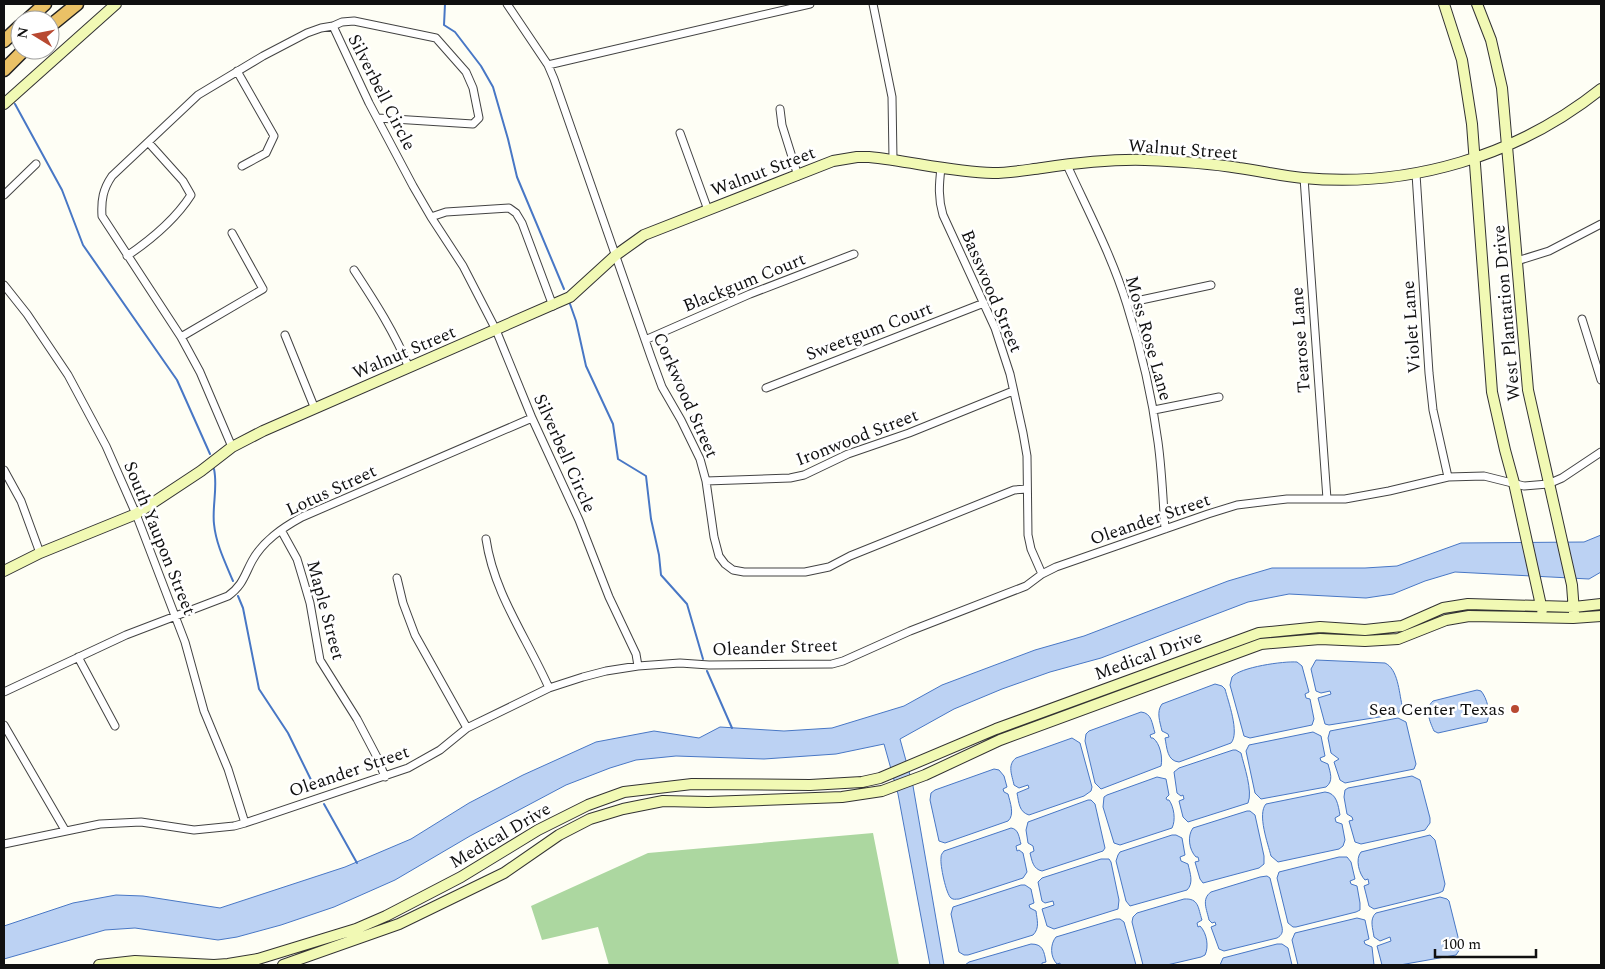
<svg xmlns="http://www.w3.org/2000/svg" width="1605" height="969" font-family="Spectral,serif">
<rect width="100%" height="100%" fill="#fefef5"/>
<path fill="#acd7a0" d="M873 833 899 965H609L598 927 542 940 531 906 648 853Z"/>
<path fill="#bcd2f3" stroke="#4877c5" d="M1601 535V572L1589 579 1455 572 1425 581 1393 594 1366 598 1289 594 1248 602 1101 658 1050 672 1002 689 954 709 900 739 913 786 944 965H930L898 794 884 744 836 754 764 759 676 756 636 760 610 768 566 785 470 836 395 880 334 907 281 925 237 937 218 940 135 928 105 930 4 959V926L73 903 116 895 143 896 220 908 345 867 411 839 469 803 523 775 596 742 654 731 699 738 720 727 784 731 832 728 904 706 942 685 1035 650 1084 636 1228 581 1272 568H1365L1397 566 1461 543 1584 542Z
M1316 660 1385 663C1398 669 1399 692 1402 705L1398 714 1329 725 1325 724 1318 698 1331 694 1330 691 1321 693 1316 691 1311 669Z
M1297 662 1302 666 1309 692 1305 694 1306 698 1310 699 1314 719 1312 725 1250 738 1244 736 1230 685C1231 682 1231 680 1232 677 1240 667 1284 661 1297 662Z
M1215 684 1222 686 1225 689C1228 701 1240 733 1231 743L1179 762C1167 761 1167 748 1165 738L1169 737 1168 734 1162 731C1160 722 1156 712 1162 704Z
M1477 690 1481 691C1487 698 1491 713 1487 722L1438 733 1434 731C1430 722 1424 709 1433 701Z
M1141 712C1152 713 1152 724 1155 733L1150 735 1151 738H1153C1160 743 1163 758 1161 766L1101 789 1095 783 1085 741 1086 734 1089 731Z
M1398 718 1406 722 1416 764 1414 769 1345 783 1340 780 1334 762 1339 759 1331 753 1328 738 1330 731Z
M1313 732 1321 736 1325 756 1320 758 1321 761 1328 764C1330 772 1334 781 1326 787L1261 799 1255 793 1246 751 1249 745Z
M1072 738 1080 743 1092 787 1091 791 1084 796 1029 815C1019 812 1019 803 1017 793L1029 788 1028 785 1019 788 1014 785C1012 775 1007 765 1016 758Z
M1233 750H1236L1241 753C1244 766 1253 791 1248 803L1188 822 1183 817 1179 801 1184 799 1183 795 1181 796 1177 793 1174 772 1179 768Z
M994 769 999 770 1004 776 1007 787 1003 789 1004 792 1008 794C1010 802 1015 815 1008 821L945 843 939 841 930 800 931 793 935 790Z
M1412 776 1420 780 1430 818V823L1425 830 1361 844 1355 842 1349 821 1353 820 1352 817 1347 814 1344 797 1345 790 1348 788Z
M1157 777 1166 779 1169 795 1166 798 1167 800H1169C1174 807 1176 820 1172 828L1120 845 1114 843 1103 807 1104 797 1107 795Z
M1325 792C1337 793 1338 805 1340 815L1335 818 1336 822 1342 824 1345 840 1343 846 1339 849 1278 862 1271 856C1268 844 1257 814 1266 804Z
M1088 800H1091L1095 804 1105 848 1103 851 1042 871C1033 869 1032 861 1030 853L1034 851 1033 846 1028 843 1026 830 1028 822Z
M1247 811H1250L1255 815 1264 856V864L1259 868 1203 883 1200 879 1195 862 1199 861 1198 857H1196C1189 850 1187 836 1193 828Z
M1011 828C1019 829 1019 838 1021 844L1016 846 1017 851 1019 850 1023 853 1027 872 1023 878 959 899C955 899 954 900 951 898 946 894 940 865 941 858 941 854 942 854 944 851Z
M1172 835H1176L1182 838 1185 855 1180 857 1181 861 1188 864C1190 873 1194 883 1187 890L1130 906 1126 901 1116 861 1118 855 1120 852Z
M1430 835 1435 840 1445 884 1443 891 1439 893 1374 909 1369 906 1364 886 1369 884 1368 879 1365 880C1359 874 1355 859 1361 852Z
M1339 857H1347L1351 862 1355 879 1350 881 1351 884 1357 886 1360 903V910L1356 912 1296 927H1293L1288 923 1277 878 1279 872Z
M1101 859H1109L1111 862 1119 900 1118 909 1054 929 1047 926 1042 909 1054 905 1053 901 1045 903 1042 901 1038 882 1042 878Z
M1267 876 1270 878 1282 927C1283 932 1282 935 1277 938L1224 951 1219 949 1211 927 1216 925 1215 922 1212 923 1209 920C1207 910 1201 899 1211 892L1260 877Z
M1021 885H1025L1031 889 1034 903 1029 905 1030 908 1036 911C1037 920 1040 928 1033 935L968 955H964L959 952 951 914 953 907Z
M1440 897 1447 899 1449 901 1460 945V949L1456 955 1400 965H1382L1377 946 1391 941 1390 937 1380 941 1374 937C1373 929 1369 919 1376 913Z
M1184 899C1199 898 1198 908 1202 920L1197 923 1198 927 1200 926C1207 933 1209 947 1205 955L1201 957 1167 965H1143L1132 922 1133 917 1137 913Z
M1357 918 1365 920 1369 939 1364 941 1365 944 1372 947 1374 965H1298L1292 940 1295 933Z
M1116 919H1120L1124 922 1136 965H1060V963L1057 964C1050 957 1050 944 1056 937Z
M1031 944C1043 944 1044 951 1046 962L1042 963V965H965L969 962Z
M1277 944H1282L1288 948 1292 965H1220L1223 958Z"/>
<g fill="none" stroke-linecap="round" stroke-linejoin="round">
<path stroke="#4877c5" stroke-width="2" d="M445 4 444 25 455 32 481 66 493 87 508 139 517 177 564 289
M15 104 62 190 83 245 177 380 210 454
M570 304 576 321 586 366 613 424 618 459 646 476 651 519 659 555 661 575 687 604 703 659
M214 469C218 487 212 506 214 524 216 544 225 562 233 581
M238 596 243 608 259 689 288 733 316 790
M707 671 732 728
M324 804 357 863"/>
<g stroke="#434343" stroke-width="9">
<path id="street" d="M507 4 548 65 554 79 651 357 662 387 681 420 700 459 706 481 714 537 719 556 725 564 733 570 744 572H805L829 567 850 556 1014 490 1027 489
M873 4 892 97 893 159
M333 26 369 103 413 186 431 217 463 266 496 330 532 418 579 520 609 597 636 654 638 666
M548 65 810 4
M237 71 274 136 266 153 242 166
M780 109 782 125 798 176
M680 133 708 210
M1067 165C1088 211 1112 256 1127 305 1141 349 1152 396 1158 442 1162 471 1163 500 1165 529
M941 168C939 185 938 198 943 215L995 328 1010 374 1023 433 1027 456 1028 535 1031 549 1042 574
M1416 174 1429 373 1433 410 1448 477
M1304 178 1327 499
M4 195 36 164
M431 217 446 212 509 208 516 213 522 223 553 306
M127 256C152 239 175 220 191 195L183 181 148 142
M1517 261 1549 251 1601 224
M354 270C375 302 395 333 409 368
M4 285 27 314 68 375 106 446 136 514 185 642 204 711 228 769 245 823
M1127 303 1211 285
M1582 319 1601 380
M285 335 315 409
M181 337 263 289 232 233
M645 340 750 294 854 254
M766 388 984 303
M1154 410 1219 397
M232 447 200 372 181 337 102 216C101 200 103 189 112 176L198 95 263 56 307 33 321 28 333 26 342 22 354 21 436 38 466 72 473 88 479 118 473 124 378 118
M4 470 21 501 40 553
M706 481 790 478 804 475 848 454 909 433 1013 391
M281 530 297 559 303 579 310 603 320 660 357 719 378 759 385 777
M486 539C494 594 527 638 549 688
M397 578 403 603 415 635 467 728
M78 657 115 726
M4 692 126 635 228 596C243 585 244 576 252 561 263 541 282 528 302 517L532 418
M4 725 65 830
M4 844 100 824 141 822 194 830 234 826 245 823 408 768 440 750 467 728 549 688 583 677 606 671 638 666 680 663 709 665 832 664 843 661 910 631 1026 586 1042 574 1056 567 1208 514 1237 505 1287 499H1345L1389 491 1448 477 1484 476 1524 486 1548 484 1562 478 1601 452"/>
</g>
<g stroke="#323232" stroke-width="12">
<path id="secondary" d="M1444 4 1462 60 1472 124 1492 392 1505 450 1514 483 1542 610
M1477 4 1491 40 1502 88 1528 390 1572 585 1574 612
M4 104 116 4
M4 571 40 553 136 514 201 471 232 447 263 431 570 297 616 255 644 235 833 161 857 157H869C910 161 951 172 993 173 1010 173 1026 170 1042 168 1076 163 1111 159 1145 160 1176 161 1208 163 1239 168 1261 171 1282 176 1303 178 1410 188 1517 156 1601 89
M99 965 135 961 214 965 228 964 258 959 356 929 386 916 461 877 538 830 588 805 624 792 692 784 810 785 862 782 880 778 996 729 1259 633 1320 627 1365 630 1402 626 1443 608 1468 604 1574 607 1601 604
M283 965 399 924 504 873 559 835 590 819 623 809 663 801 708 802 842 797 882 791 925 775 1000 740 1261 644 1320 639 1365 641 1398 639 1446 620 1469 616 1573 618 1601 616"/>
</g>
<g stroke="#212121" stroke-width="15">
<path id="highway" d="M27 20 45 4
M50 26 77 4
M4 41 20 26
M4 70 24 50"/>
</g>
<use href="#street" stroke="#fff" stroke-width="7"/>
<use href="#secondary" stroke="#f1f9b4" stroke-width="10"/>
<use href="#highway" stroke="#eac166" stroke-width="12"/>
</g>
<circle fill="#b84931" stroke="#fff" stroke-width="2" cx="1515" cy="709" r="5"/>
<g text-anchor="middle" stroke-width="5" stroke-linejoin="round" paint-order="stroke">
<g font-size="18" fill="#101010" stroke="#fff">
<text transform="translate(382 92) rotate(63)" y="6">Silverbell Circle</text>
<text transform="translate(1183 149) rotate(4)" y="6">Walnut Street</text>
<text transform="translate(763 171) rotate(-21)" y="6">Walnut Street</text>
<text transform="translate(744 282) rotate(-22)" y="6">Blackgum Court</text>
<text transform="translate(992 291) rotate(67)" y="6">Basswood Street</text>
<text transform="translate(1506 313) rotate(-95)" y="6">West Plantation Drive</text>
<text transform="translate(1411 327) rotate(-94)" y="6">Violet Lane</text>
<text transform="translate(869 331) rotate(-21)" y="6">Sweetgum Court</text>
<text transform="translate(1149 338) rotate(74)" y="6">Moss Rose Lane</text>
<text transform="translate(1300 340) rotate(-94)" y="6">Tearose Lane</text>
<text transform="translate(404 352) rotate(-23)" y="6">Walnut Street</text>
<text transform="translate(686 395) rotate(66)" y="6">Corkwood Street</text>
<text transform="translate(857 437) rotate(-21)" y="6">Ironwood Street</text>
<text transform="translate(565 453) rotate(66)" y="6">Silverbell Circle</text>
<text transform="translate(331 490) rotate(-25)" y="6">Lotus Street</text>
<text transform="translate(1150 519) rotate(-19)" y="6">Oleander Street</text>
<text transform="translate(160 538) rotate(68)" y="6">South Yaupon Street</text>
<text transform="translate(326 610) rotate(75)" y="6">Maple Street</text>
<text transform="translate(775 647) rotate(-2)" y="6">Oleander Street</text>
<text transform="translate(1148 655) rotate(-20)" y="6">Medical Drive</text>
<text transform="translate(349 771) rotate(-19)" y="6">Oleander Street</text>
<text transform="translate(500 835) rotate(-30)" y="6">Medical Drive</text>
</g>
<g font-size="18" fill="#101010" stroke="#fff" text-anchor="end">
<text x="1505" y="715">Sea Center Texas</text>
</g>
</g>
<rect width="1605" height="969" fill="none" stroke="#101010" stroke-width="10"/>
<g transform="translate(35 35) rotate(280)"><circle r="24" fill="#ffffff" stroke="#9f9f9f"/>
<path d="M0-4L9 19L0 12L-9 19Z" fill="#b84931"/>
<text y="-8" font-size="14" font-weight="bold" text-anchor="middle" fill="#101010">N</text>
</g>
<path d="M1435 949v8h101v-8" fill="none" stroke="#101010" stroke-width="2.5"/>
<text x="1442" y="949" font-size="15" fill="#101010" stroke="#ffffff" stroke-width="4" paint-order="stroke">100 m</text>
</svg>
